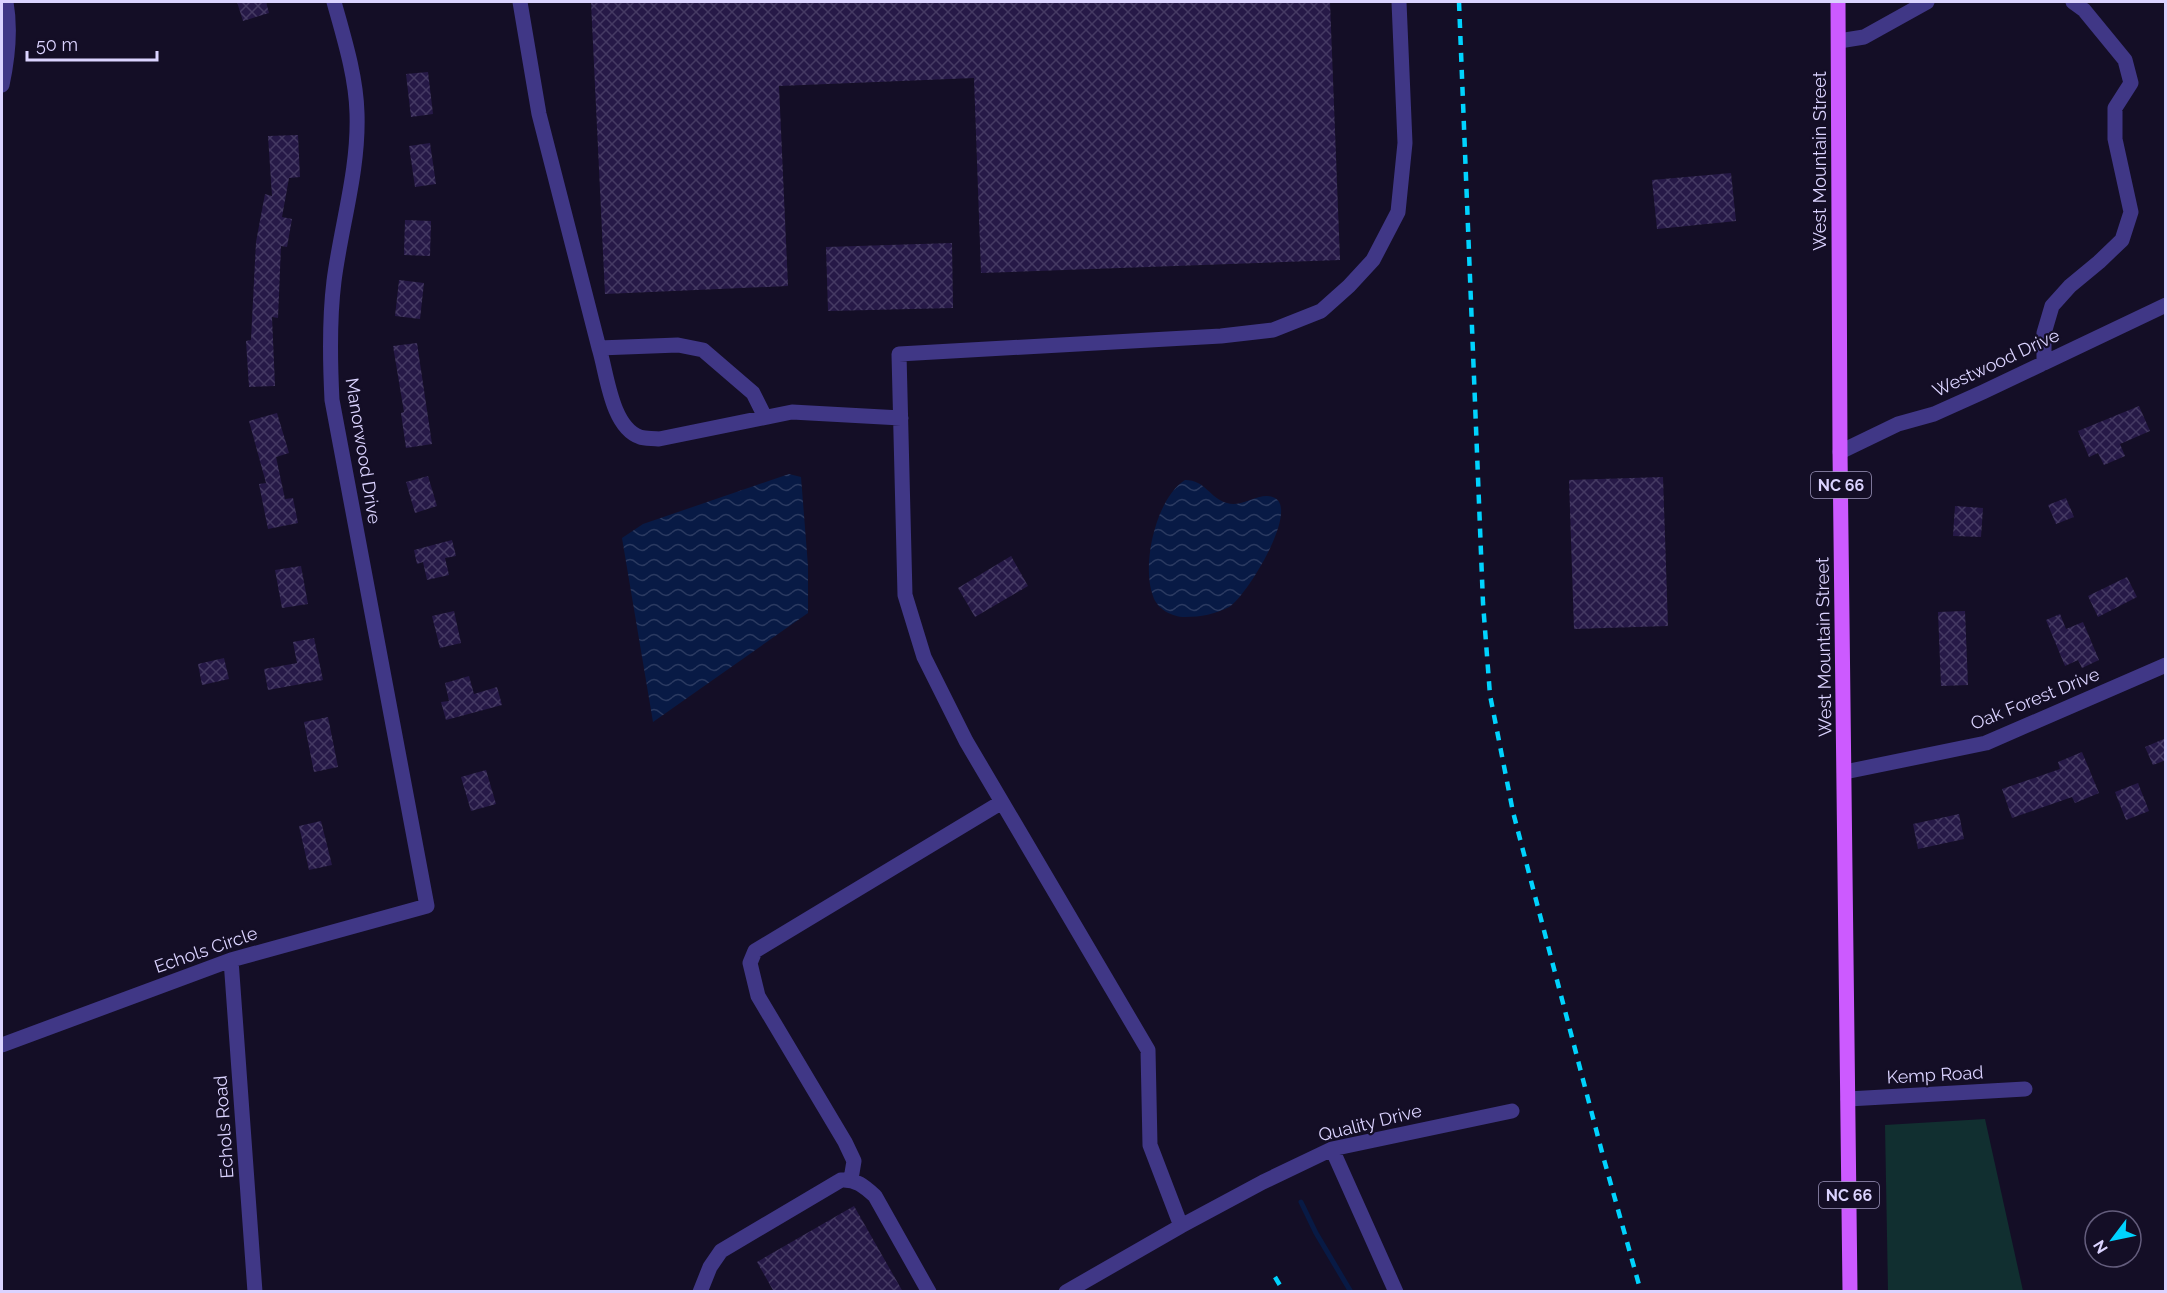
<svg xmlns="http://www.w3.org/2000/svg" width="2167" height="1293" font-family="Raleway,sans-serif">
<defs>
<pattern id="water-waves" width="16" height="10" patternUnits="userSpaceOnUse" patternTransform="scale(1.5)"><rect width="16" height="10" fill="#081a45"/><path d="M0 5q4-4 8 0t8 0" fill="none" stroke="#2b3a61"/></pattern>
<pattern id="building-cross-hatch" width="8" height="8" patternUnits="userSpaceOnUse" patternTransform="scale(1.5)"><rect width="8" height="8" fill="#261947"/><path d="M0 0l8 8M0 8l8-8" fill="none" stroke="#453a63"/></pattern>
</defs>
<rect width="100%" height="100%" fill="#140e26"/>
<path fill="#112f30" d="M1985 1119 2023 1291H1888L1885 1125Z"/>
<path fill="url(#water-waves)" d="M789 474 801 477 808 566V613L653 722 622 538 643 524Z
M1185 480C1206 480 1209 498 1227 503 1243 508 1261 490 1275 498 1299 511 1246 597 1229 607 1215 614 1201 617 1185 617 1172 617 1157 609 1153 596 1141 565 1156 498 1185 480Z"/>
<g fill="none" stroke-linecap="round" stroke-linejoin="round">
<path stroke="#081a45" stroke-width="5" d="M1301 1202 1316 1233 1351 1292"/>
</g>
<path fill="url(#building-cross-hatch)" d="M237 2H266L269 13 243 21Z
M591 2H1330L1340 260 981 273 974 78 779 86 788 286 605 294Z
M428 72 433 114 411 117 406 74Z
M298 135 300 177 289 178 282 217 292 219 287 247 281 246 278 318 272 317 275 386 249 387 246 341 251 340 256 242 265 194 272 196 268 136Z
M430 143 436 184 415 187 409 146Z
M1731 173 1736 221 1657 229 1652 180Z
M405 220 431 221 430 256 404 255Z
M952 243 953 308 828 311 826 247Z
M399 280 424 283 420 319 395 316Z
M417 343 432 444 406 448 401 413 404 412 393 346Z
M2139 406 2150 431 2120 444 2125 456 2104 465 2098 453 2089 457 2078 431Z
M277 413 289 453 276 457 285 499 293 498 298 523 268 529 259 484 266 483 249 421Z
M428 476 437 506 415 513 406 482Z
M1663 477 1668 626 1574 629 1569 480Z
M2066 498 2074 517 2056 524 2048 505Z
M1955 506 1983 508 1981 537 1953 536Z
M452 540 456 556 445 558 449 575 427 580 423 562 417 564 414 550Z
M1011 556 1028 586 975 617 958 588Z
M301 566 308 604 282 608 275 570Z
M2127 577 2137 597 2098 617 2088 596Z
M454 611 461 643 440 648 432 616Z
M1965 611 1968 685 1941 686 1938 612Z
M2060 614 2066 629 2083 622 2099 660 2082 668 2078 660 2065 666 2046 620Z
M314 638 323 680 268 690 264 669 297 663 293 642Z
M224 658 229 679 202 685 198 664Z
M469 676 474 694 497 687 502 705 446 720 441 702 449 701 445 683Z
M328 717 338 767 314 772 304 722Z
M2166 738V760L2153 765 2145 747Z
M2082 752 2099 793 2075 803 2072 797 2012 818 2002 789 2060 769 2058 762Z
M486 770 496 804 471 811 461 777Z
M2138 783 2149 811 2126 820 2115 792Z
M1959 814 1964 839 1918 849 1913 824Z
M321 821 332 865 309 870 299 826Z
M854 1206 903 1292H774L757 1262Z"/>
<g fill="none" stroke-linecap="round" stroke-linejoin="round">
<path stroke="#403786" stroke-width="15" d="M520 2 539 114 599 348
M1839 41 1864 37 1927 2
M2 85C8 57 11 30 6 2
M2044 363V333L2052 306 2070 286 2099 262 2122 240 2131 212 2115 139V108L2131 83 2125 60 2084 10 2073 2
M765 417 753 393 703 350 678 345 599 348C607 373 611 427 640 437 645 439 653 438 659 439L792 412 901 418
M1840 452 1898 424 1934 414 1983 392 2166 305
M1845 772 1986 743 2166 665
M231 960 255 1292
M2 1045 231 960 427 906 332 400C330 361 329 321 334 281 341 226 359 170 357 113 356 76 344 38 334 2
M1848 1099 2025 1089
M1332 1149 1396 1292
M851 1179 854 1161 845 1142 758 996 750 963 755 951 1002 802
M1181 1226 1150 1145 1148 1050 966 741 924 657 905 595 899 354 1221 336 1273 330 1321 311 1349 286 1373 260 1398 212 1405 143 1399 2
M700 1292 710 1267 721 1251 841 1180C856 1179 864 1186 875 1196L929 1292
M1066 1292 1181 1226 1263 1182 1332 1149 1512 1111"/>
<path stroke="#cc5aff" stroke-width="15" d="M1838 2 1840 452 1850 1292"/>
<path stroke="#00d3fe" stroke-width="4.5" stroke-dasharray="9 8" stroke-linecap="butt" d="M1459 2 1483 603 1490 695 1513 812 1603 1156 1641 1292
M1275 1277 1284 1292"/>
</g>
<g text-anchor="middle" stroke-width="4.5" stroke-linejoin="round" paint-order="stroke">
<g fill="#140e26" stroke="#9f98be" stroke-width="1.5">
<rect x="1811" y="472" width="60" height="26" rx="4.5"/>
<rect x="1819" y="1182" width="60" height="26" rx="4.5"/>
</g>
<g font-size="16" font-weight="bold" fill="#dbd3ff">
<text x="1841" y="491">NC 66</text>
<text x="1849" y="1201">NC 66</text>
</g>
<g font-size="18" fill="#dbd3ff" stroke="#140e26">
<text transform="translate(1820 161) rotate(-90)" y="6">West Mountain Street</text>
<text transform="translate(1996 363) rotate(-25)" y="6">Westwood Drive</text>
<text transform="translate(363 451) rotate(81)" y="6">Manorwood Drive</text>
<text transform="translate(1824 647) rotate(-91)" y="6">West Mountain Street</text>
<text transform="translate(2035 699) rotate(-22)" y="6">Oak Forest Drive</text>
<text transform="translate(206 950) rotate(-19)" y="6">Echols Circle</text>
<text transform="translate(1935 1075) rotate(-3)" y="6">Kemp Road</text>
<text transform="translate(1370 1123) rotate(-14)" y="6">Quality Drive</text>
<text transform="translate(224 1127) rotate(-94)" y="6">Echols Road</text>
</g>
</g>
<rect width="2167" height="1293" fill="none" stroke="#dbd3ff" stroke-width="6"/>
<g transform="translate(2113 1239) rotate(238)"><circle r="28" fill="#140e26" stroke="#645d7d" stroke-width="1.5"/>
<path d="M0-4.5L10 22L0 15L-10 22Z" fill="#00d3fe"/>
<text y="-9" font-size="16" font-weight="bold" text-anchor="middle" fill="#dbd3ff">N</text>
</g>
<path d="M27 51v9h130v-9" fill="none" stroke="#dbd3ff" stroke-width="3"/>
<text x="36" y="51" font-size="18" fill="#dbd3ff" stroke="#140e26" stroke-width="4.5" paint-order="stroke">50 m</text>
</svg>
